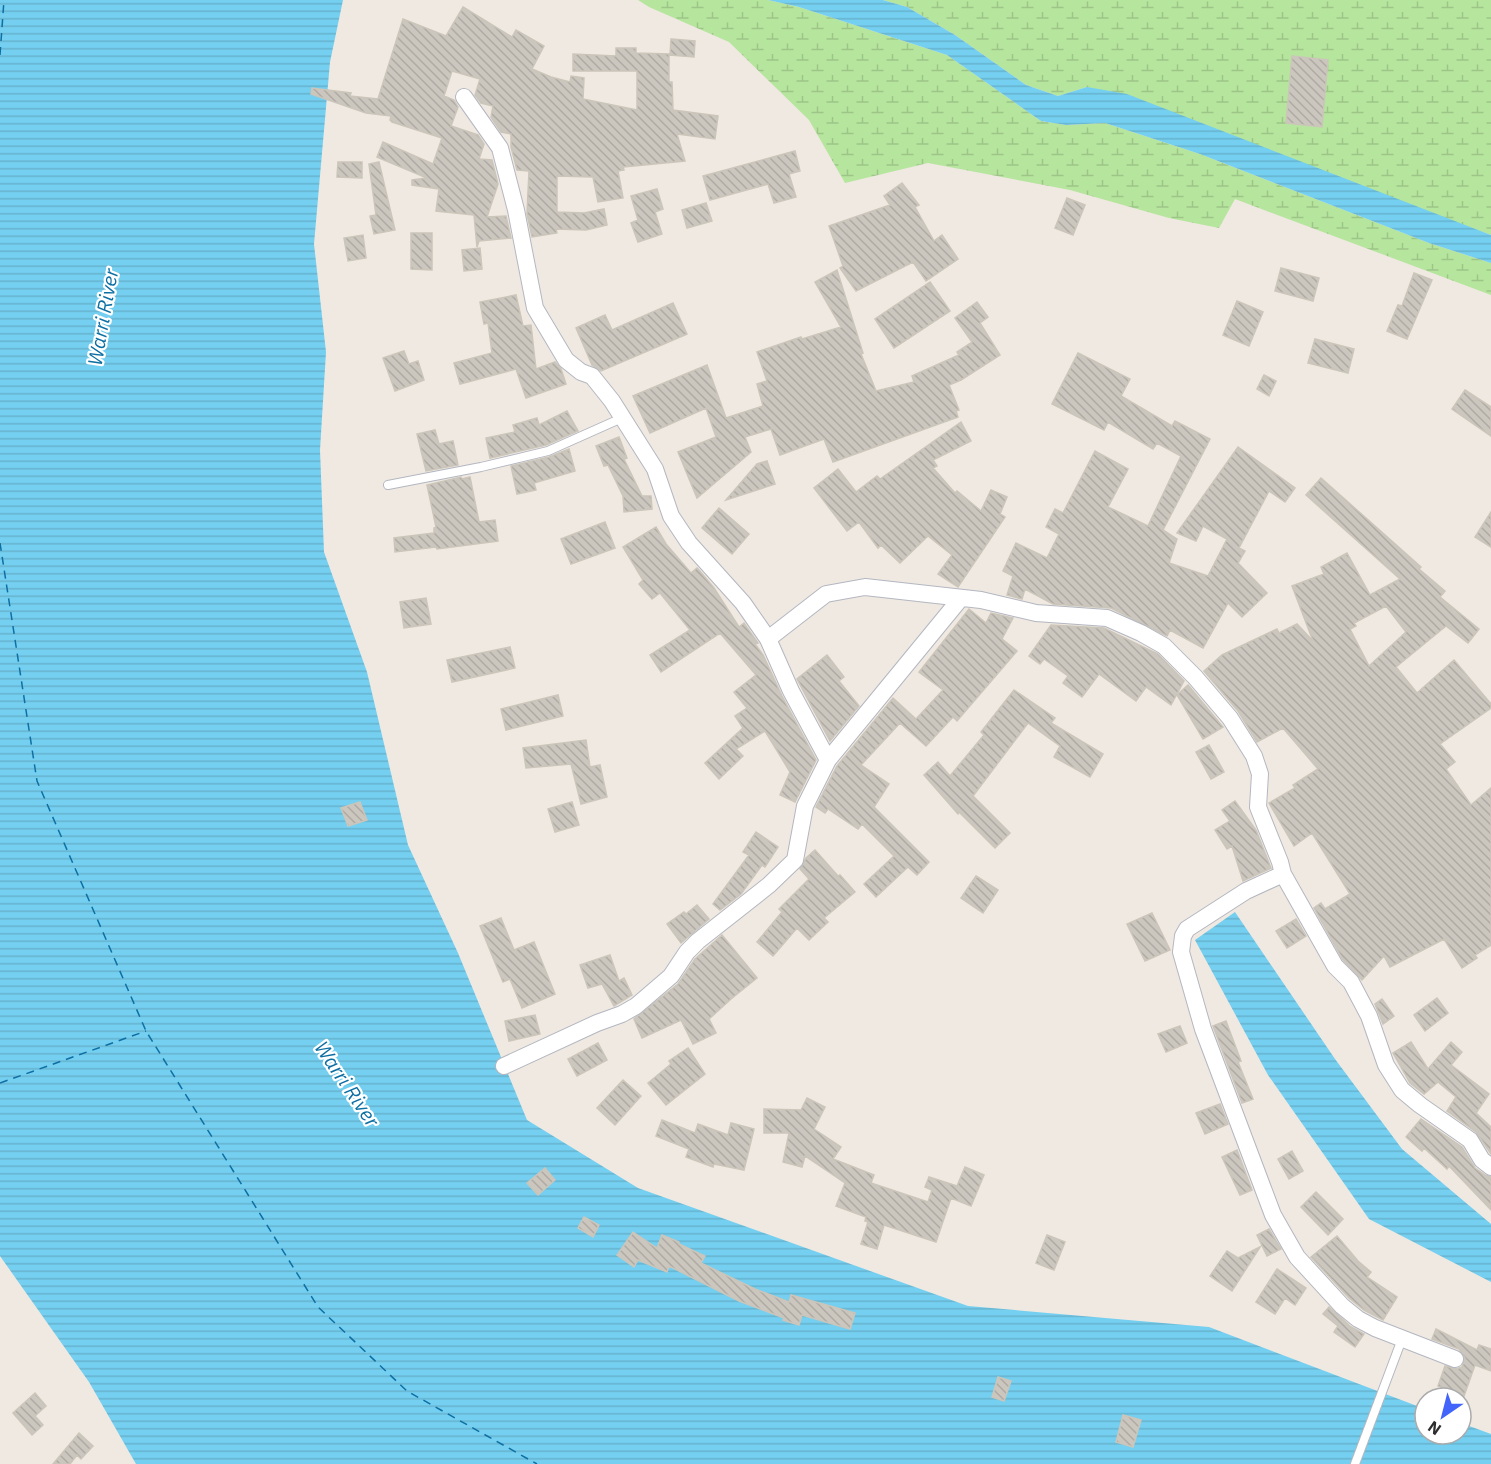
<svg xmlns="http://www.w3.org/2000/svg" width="1491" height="1464" font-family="'IBM Plex Sans',sans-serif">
<defs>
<pattern id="wetland-marsh" width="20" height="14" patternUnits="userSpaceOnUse" patternTransform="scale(1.5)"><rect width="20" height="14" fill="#b6e59e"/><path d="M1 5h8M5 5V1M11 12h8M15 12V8" fill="none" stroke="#9dc588"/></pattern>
<pattern id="water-rules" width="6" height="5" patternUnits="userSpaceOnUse" patternTransform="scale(1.5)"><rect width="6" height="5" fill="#75cff0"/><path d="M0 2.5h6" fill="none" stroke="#66b2ce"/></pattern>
<pattern id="building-back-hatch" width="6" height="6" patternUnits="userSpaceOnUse" patternTransform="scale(1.5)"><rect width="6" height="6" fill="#cbc7bf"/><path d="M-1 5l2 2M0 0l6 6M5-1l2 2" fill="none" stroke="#afaba4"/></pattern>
</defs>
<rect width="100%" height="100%" fill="#efe9e1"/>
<path fill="url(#wetland-marsh)" d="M638 0H768L799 7 947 55 1041 121 1066 125 1105 123 1200 154 1429 243 1491 263V295L1235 199 1219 228 1169 218 1070 190 928 163 845 183 809 120 729 42 649 7Z
M883 0H1491V235L1087 87 1058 96 1026 85 955 35 907 7Z"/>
<path fill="url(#water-rules)" d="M0 0H343L330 62 314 244 326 352 320 450 324 552 367 672 408 845 458 953 527 1120 638 1188 968 1306 1209 1327 1425 1409V1434H1461V1423L1491 1434V1464H136L89 1382 0 1256Z
M768 0H883L907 7 955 35 1026 85 1058 96 1087 87 1127 94 1491 235V263L1429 243 1200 154 1105 123 1066 125 1041 121 947 55 799 7Z
M1235 912 1335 1059 1402 1149 1491 1224V1282L1369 1219 1268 1075 1195 940Z"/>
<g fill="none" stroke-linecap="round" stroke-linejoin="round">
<path stroke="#0d6fa3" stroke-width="1.5" stroke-dasharray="8 6" stroke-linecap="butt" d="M0 55 4 0
M0 543 37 781 146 1031 318 1307 407 1391 537 1464
M0 1083 146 1031"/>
</g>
<path fill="url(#building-back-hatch)" stroke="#cbc5ba" stroke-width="1.5" fill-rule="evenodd" d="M463 7 512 37 516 30 544 46 532 69 551 77 570 82 571 76 584 78 583 99 637 110V71H573V54L616 56V48H636V53L669 54V82H672L673 110 718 116 715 139 677 134 685 161 623 167 624 170 618 171 623 198 598 202 593 177 557 176V212L584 213 604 209 607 225 586 230 556 229 557 233 532 237 527 214 529 171 517 170 511 147V134L501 132 491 117 493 106 481 103 475 95 480 79 452 71 444 96 454 100 458 107 451 126 478 135 484 144 479 159 492 160 498 184 487 217 506 216 511 238 479 241 477 247 474 215 436 211 439 189 412 185V180L427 178 377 157 383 142 433 164 442 138 392 122 390 120 391 116 366 113 311 94 312 88 351 93 350 96 378 99 403 19 446 36Z
M671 39 695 41 694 57 670 55Z
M1292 56 1328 60 1322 127 1286 123Z
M795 151 800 171 789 174 796 197 774 203 768 184 710 200 703 176Z
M338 162H362V178L337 177Z
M379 162 395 230 374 234 370 216 376 215 369 164Z
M902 183 919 205 915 207 934 241 942 235 958 259 926 281 913 262 856 291 840 268 843 266 829 226 890 205 884 196Z
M657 189 663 209 655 212 662 234 638 242 631 223 638 220 631 196Z
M1067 198 1085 205 1073 235 1055 228Z
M706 203 712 221 687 228 682 210Z
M411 233H432V270L411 269Z
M363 235 366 258 348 261 344 238Z
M480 248 482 269 464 271 462 250Z
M1281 268 1319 278 1313 301 1275 291Z
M837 270 863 353 861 354 876 391 914 382 912 376 959 355 957 352 972 342 955 318 977 302 988 317 980 323 1000 355 961 380 949 385 959 410 956 411 958 417 833 462 824 439 780 455 771 429 745 437 751 452 697 498 678 452 716 437 706 408 650 433 633 396 707 365 726 418 763 406 757 384 767 381 757 352 801 337 802 339 841 327 815 282Z
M1414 273 1432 280 1407 339 1387 331 1398 305 1402 306Z
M930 282 950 311 894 348 875 319Z
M516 295 523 326 531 325 536 369 555 362 561 369 566 384 526 398 516 369 460 384 454 363 492 353 488 323 484 324 480 302Z
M1237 301 1263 312 1249 346 1223 335Z
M673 303 687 334 601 371 592 365 576 328 605 315 612 330Z
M1315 339 1354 349 1348 373 1308 363Z
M404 351 409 364 418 361 424 380 395 391 383 358Z
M1078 353 1130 379 1121 396 1172 426 1175 421 1210 439 1163 530 1177 539 1169 563 1208 576 1227 539 1203 526 1196 541 1177 533 1238 447 1295 488 1285 502 1269 491 1239 548 1245 551 1238 563 1267 593 1242 617 1228 603 1203 648 1170 630 1167 636 1111 608 1053 604 1025 589 1022 599 1007 595 1013 576 1003 571 1016 543 1047 558 1059 534 1046 527 1055 509 1063 513 1095 451 1128 469 1108 507 1148 526 1181 456 1157 443 1153 449 1108 422 1104 430 1052 404Z
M1264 375 1276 381 1269 396 1257 389Z
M1465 390 1491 407V436L1452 409Z
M567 411 578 431 546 445 490 458 486 438 515 432 513 425 537 418 539 425Z
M961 422 971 441 933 460 937 466 933 468 955 493 957 491 981 511 991 490 1007 497 1000 514 1005 517 958 587 938 574 952 555 928 536 900 563 881 545 878 548 859 522 847 531 814 488 838 469 856 492 877 476 880 479Z
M435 430 439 444 453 441 458 465 426 471 417 434Z
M619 437 627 458 624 459 642 496H651L652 509 624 512 623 496 608 465 604 466 596 446Z
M569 449 575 471 534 483 536 490 517 494 511 466 549 457Z
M767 461 775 484 726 500 757 464Z
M461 477 462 479 470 477 479 522 495 520 498 541 437 549 436 547 395 552 394 538 434 533V528L436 527 427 485Z
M1321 478 1421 567 1419 569 1445 591 1440 597 1479 629 1468 643 1446 626 1396 667 1417 693 1454 660 1491 704V708L1440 744 1455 762 1446 769 1471 805 1491 788V945L1475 955 1477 958 1462 968 1444 939 1390 967 1384 956 1362 980 1343 960 1314 908 1321 903 1325 909 1350 894 1312 833 1294 846 1269 803 1295 788 1293 785 1318 769 1283 728 1257 742 1238 711 1204 671 1222 655 1277 629 1279 633 1297 624 1313 641 1292 586 1324 574 1321 567 1347 553 1370 595 1400 579 1306 495ZM1386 606 1406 632 1369 666 1350 629 1356 626 1354 623Z
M719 508 749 534 732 554 702 528Z
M1491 512V547L1475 537Z
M605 522 615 548 571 564 561 539Z
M656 527 666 544 691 573 697 568 699 570 714 588 739 627 744 623 758 643 755 644 763 655 782 696 816 760 795 802 780 795 790 772 765 731 736 749 743 756 719 779 705 763 743 728 735 716 747 708 734 692 756 675 720 633 661 672 650 655 690 630 660 593 652 599 639 584 643 580 623 547Z
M426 598 431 624 404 628 400 602Z
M969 609 986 623 991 613 1013 618 1002 639 1017 651 957 721 953 717 926 746 900 723 861 765 889 784 874 807 929 862 917 875 908 867 876 897 864 884 894 856 862 824 858 829 828 809 825 813 816 807 837 766 893 698 916 719 943 690 919 672Z
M1051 625 1104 628 1158 654 1184 681 1171 705 1146 687 1136 701 1099 674 1082 697 1063 683 1068 676 1044 659 1040 664 1029 656Z
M510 647 515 668 452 682 447 660Z
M827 655 844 677 839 681 859 706 830 741 797 679Z
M1188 685 1223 727 1203 739 1177 695Z
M1014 690 1055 718 1051 723 1103 754 1090 777 1054 757 1060 746 1028 723 973 796 1010 833 995 848 959 812 958 814 924 775 938 762 950 776 984 735 981 732Z
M558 695 563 716 506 730 501 709Z
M586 740 590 767 600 765 607 797 581 804 571 764 526 768 523 748Z
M1209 745 1224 772 1211 779 1196 752Z
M1235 801 1256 830 1271 868 1243 881 1232 846 1227 849 1215 830 1230 821 1222 810Z
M360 802 367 820 348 826 341 808Z
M572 802 579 825 555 832 548 809Z
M756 832 778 847 765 867 762 865 741 894 720 910 713 904 749 855 743 852Z
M815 850 838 876 840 875 855 892 824 918 828 922 809 940 797 928 773 956 757 942 782 912 779 909 809 879 800 869 806 858Z
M976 876 998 890 983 913 961 898Z
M697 905 709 919 681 943 667 924 684 912 686 914Z
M1152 913 1170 950 1145 961 1127 924Z
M501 918 514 950 534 942 555 994 522 1008 510 979 503 982 480 926Z
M1296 919 1306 936 1287 948 1276 931Z
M722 935 757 978 731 999 709 1019 716 1033 693 1044 681 1020 642 1038 634 1019 678 984 695 959Z
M610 955 619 981 624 978 632 995 614 1006 602 984 588 988 580 965Z
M1437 998 1448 1013 1425 1031 1414 1015Z
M1382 999 1394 1016 1383 1024 1375 1004Z
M535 1015 540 1034 509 1041 505 1021Z
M1226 1021 1241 1061 1238 1062 1253 1099 1242 1103 1213 1026Z
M1180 1026 1187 1043 1166 1052 1158 1034Z
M1411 1042 1428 1069 1451 1042 1462 1052 1451 1065 1489 1094 1476 1113 1491 1127V1154L1476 1132 1447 1111 1456 1097 1438 1082 1424 1094 1410 1083 1393 1053Z
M598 1043 607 1060 577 1076 568 1059Z
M688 1048 705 1074 666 1105 648 1083 671 1064 669 1061Z
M623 1080 641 1096 615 1125 597 1108Z
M807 1098 825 1107 814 1129 841 1147 833 1159 874 1175 871 1183 928 1202 932 1190 925 1187 929 1177 957 1186 965 1167 984 1175 971 1206 951 1198 936 1242 884 1225 877 1249 861 1244 868 1222 865 1221 866 1217 836 1206 845 1183 805 1156 802 1167 783 1162 789 1133H764V1109L801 1110Z
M1220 1104 1228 1124 1205 1134 1196 1113Z
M1421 1119 1462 1147 1475 1168 1485 1175 1491 1177V1210L1449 1166 1447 1169 1424 1148 1422 1151 1406 1137Z
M662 1120 695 1133 698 1124 728 1135 731 1123 754 1129 744 1170 714 1164 713 1167 686 1157 689 1149 656 1136Z
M1237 1150 1252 1190 1240 1195 1222 1157Z
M1292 1151 1303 1171 1289 1179 1278 1159Z
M545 1168 555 1180 538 1195 527 1183Z
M1316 1192 1343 1219 1328 1235 1301 1207Z
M584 1217 599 1225 593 1237 578 1228Z
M1269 1229 1281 1249 1267 1256 1257 1235Z
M633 1232 657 1248 662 1235 679 1242V1244L705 1256 701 1263 755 1289 789 1302 791 1295 855 1313 850 1329 802 1315 799 1325 783 1320 784 1318 739 1301 669 1266 667 1272 638 1260 634 1267 617 1255Z
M1047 1235 1065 1242 1054 1270 1036 1263Z
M1337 1236 1358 1261 1371 1272 1367 1277 1397 1297 1383 1320 1364 1310 1349 1298 1311 1257Z
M1260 1247 1232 1291 1210 1276 1227 1251 1238 1258Z
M1277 1269 1306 1288 1295 1305 1285 1298 1275 1314 1256 1302Z
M1329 1307 1351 1327 1364 1334 1355 1347 1334 1332 1338 1326 1323 1314Z
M1436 1329 1477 1350 1479 1345 1491 1349V1371L1475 1365 1464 1396 1438 1386 1445 1366 1457 1369 1462 1367 1465 1358 1459 1349 1432 1339Z
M998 1377 1011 1381 1004 1401 992 1397Z
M35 1393 46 1406 35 1416 43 1425 32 1435 13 1413Z
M1123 1415 1141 1420 1133 1447 1116 1442Z
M79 1433 93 1446 81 1459 77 1455 70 1464H53Z"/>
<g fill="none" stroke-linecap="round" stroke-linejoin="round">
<g stroke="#b4b7c1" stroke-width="10">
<path id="lane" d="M388 485 481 467 548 451 622 418
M1355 1464 1402 1339"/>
</g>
<g stroke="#b4b7c1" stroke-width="18">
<path id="street" d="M464 97 500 148 516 210 535 308 566 360 581 372 592 376 612 401 655 469 671 516 689 543 743 603 768 639 791 691 828 760
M768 639 826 594 865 587 981 600 1036 613 1107 618 1141 633 1164 646 1195 677 1230 718 1254 756 1260 774 1258 807 1280 862 1283 874 1335 966 1351 982 1369 1016 1386 1065 1402 1090 1420 1105 1470 1140 1482 1160 1491 1167
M1283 874 1246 891 1187 929 1183 936 1181 952 1203 1029 1273 1215 1297 1257 1342 1306 1358 1319 1375 1328 1455 1359
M504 1066 597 1023 622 1014 636 1006 671 976 687 952 698 941 769 885 795 860 805 806 828 760 961 598"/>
</g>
<use href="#lane" stroke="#fff" stroke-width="8"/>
<use href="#street" stroke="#fff" stroke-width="16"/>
</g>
<g text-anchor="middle" stroke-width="4.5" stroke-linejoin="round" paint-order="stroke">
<g font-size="20" font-style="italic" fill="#0d6fa3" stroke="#fff">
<text transform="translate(103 317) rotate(-80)" y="7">Warri River</text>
<text transform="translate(347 1084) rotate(56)" y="7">Warri River</text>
</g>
</g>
<g transform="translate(1443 1416) rotate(215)"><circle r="28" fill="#ffffff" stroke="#ababab" stroke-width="1.5"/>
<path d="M0-4.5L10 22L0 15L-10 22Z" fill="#4264fb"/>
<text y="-9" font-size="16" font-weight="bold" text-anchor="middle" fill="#2e2e2e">N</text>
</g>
</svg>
